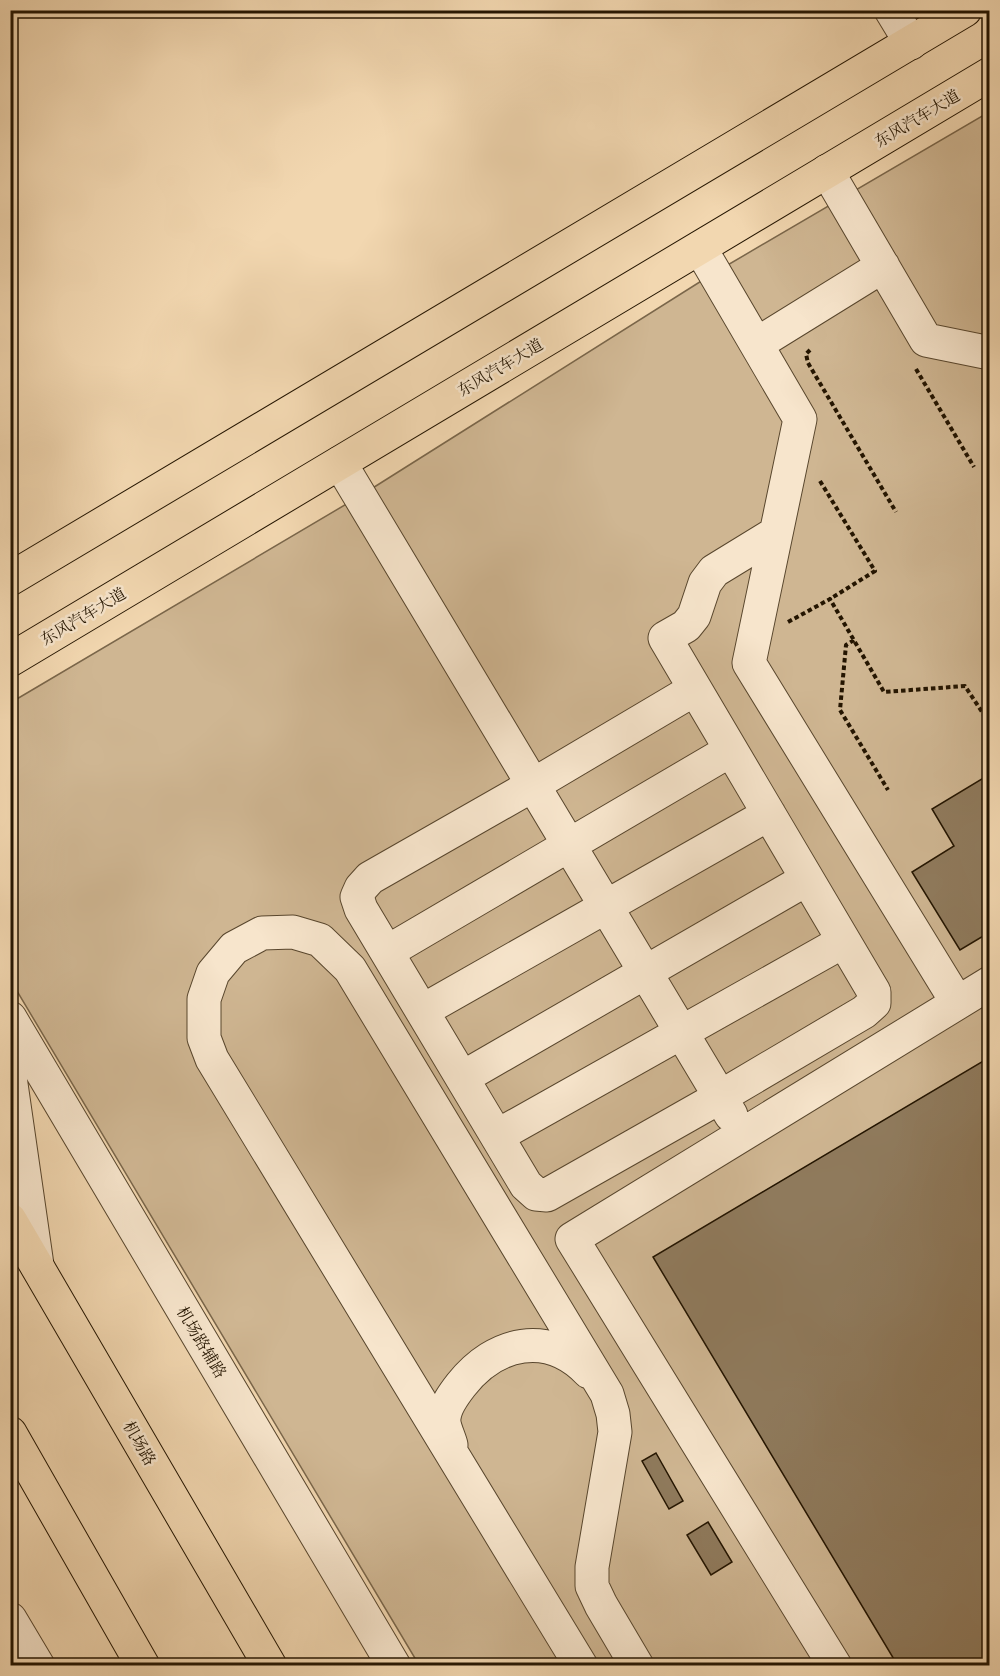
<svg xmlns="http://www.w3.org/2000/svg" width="1000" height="1676" font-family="Alegreya,'Noto Serif SC',serif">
<rect width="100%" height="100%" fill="#f2d7b0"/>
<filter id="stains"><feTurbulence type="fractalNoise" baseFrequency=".00333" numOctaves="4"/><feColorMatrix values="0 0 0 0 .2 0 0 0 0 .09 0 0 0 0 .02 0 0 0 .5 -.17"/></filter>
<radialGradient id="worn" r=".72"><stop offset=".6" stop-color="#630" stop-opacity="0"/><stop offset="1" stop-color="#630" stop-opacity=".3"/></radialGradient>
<path fill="#cfb692" stroke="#7a664a" stroke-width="1.5" d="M989 112V1665H419L11 981 10 703 360 496 714 273Z"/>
<path fill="#8f7a5c" stroke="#241501" stroke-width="1.5" d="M990 774V932L960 950 912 872 954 846 932 809Z
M990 1057V1666H898L653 1257Z
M656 1453 683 1501 669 1509 642 1461Z
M708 1522 732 1562 711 1575 687 1535Z"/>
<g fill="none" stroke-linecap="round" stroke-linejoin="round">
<g stroke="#58462d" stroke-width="35">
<path id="minor" d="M891 10 911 43
M827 171 926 340 990 353
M700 248 800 419 749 663 957 1002
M757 344 883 266
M340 463 731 1115
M695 689 533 785 370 878 361 888 357 897 361 909 526 1185 536 1194 547 1195 720 1097 864 1012 874 1003V992L665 638 686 626 694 616 705 583 714 571 776 533
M387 952 731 750
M422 1011 769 814
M10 1018 394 1666
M10 1077 37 1265
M462 1078 807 879
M497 1136 844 941
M451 1445C449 1437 443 1426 444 1418 445 1406 454 1394 461 1385 495 1342 548 1329 589 1372
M10 1619 38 1666
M581 1666 212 1059 204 1038V999L213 973 234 948 262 933 293 932 320 940 350 969 607 1394 613 1414 615 1432 592 1567V1586L601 1605 637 1666
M835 1666 572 1239 990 983"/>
</g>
<g stroke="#241501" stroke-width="35">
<path id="major" d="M10 579 965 10
M10 660 990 74"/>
</g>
<g stroke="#241501" stroke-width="35">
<path id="highway" d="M10 1220 270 1666
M10 1433 143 1666"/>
</g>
<path stroke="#241501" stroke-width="4" stroke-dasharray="4.5 3" stroke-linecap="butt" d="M810 350 806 354 808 363 896 512
M916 369 974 467
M820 481 875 571 830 599
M788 622 830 599 884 692 965 686 990 724
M854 640 846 645 840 710 888 790"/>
<use href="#minor" stroke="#f7e5cc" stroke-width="33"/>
<use href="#major" stroke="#f2d7b0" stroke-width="33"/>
<use href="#highway" stroke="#f2d7b0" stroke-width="33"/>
</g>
<g text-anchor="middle" stroke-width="5" stroke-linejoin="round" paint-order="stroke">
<g font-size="16" fill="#241501" stroke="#f7e5cc">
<text transform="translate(917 118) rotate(-31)" y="6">东风汽车大道</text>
<text transform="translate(500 367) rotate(-31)" y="6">东风汽车大道</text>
<text transform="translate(83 616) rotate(-31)" y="6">东风汽车大道</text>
<text transform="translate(202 1342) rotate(59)" y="6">机场路辅路</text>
<text transform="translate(140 1443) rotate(60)" y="6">机场路</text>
</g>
</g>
<rect width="1000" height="1676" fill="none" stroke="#f2d7b0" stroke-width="36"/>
<rect x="12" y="12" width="976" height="1652" fill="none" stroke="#241501" stroke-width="3"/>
<rect x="18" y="18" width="964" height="1640" fill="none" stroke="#241501" stroke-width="1.5"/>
<rect width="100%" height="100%" filter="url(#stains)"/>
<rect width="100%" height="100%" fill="url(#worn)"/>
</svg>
